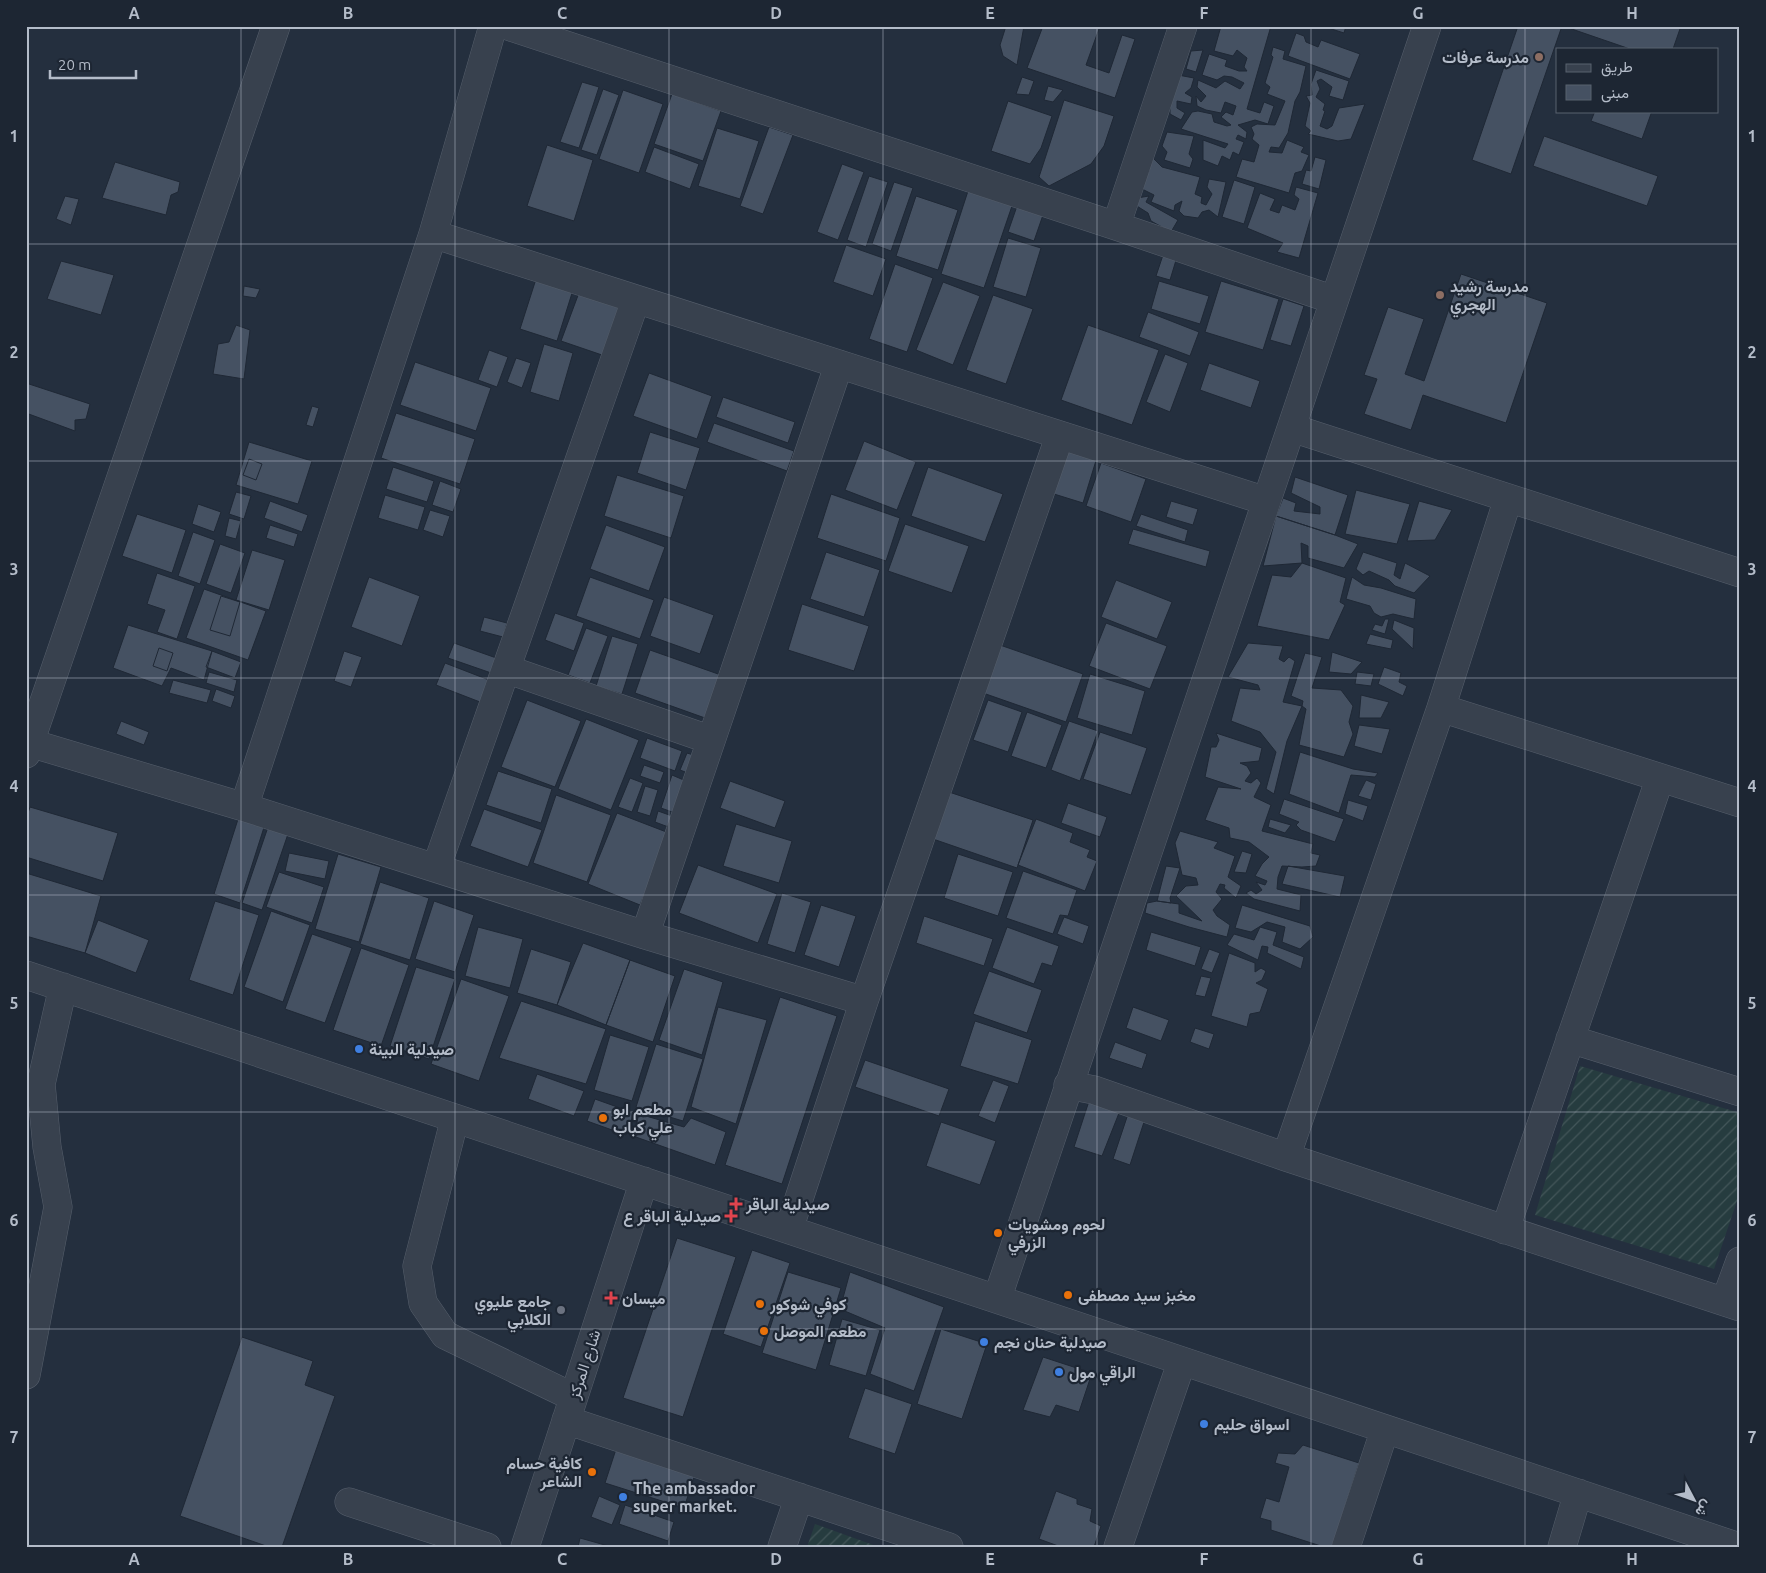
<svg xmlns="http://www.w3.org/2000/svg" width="1766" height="1573" font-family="Ubuntu,Vazirmatn,sans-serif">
<defs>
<pattern id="garden-furrows" width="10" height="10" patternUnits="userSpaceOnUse" patternTransform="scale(1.25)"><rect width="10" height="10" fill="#263c3f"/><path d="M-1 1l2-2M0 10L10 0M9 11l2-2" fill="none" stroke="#435659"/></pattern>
</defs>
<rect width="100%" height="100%" fill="#242f3e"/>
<path fill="url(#garden-furrows)" d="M1580 1066 1740 1113V1192L1714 1269 1535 1215Z
M815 1524 879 1547H807Z"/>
<path fill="#455162" stroke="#1f2835" d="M1006 26H1024L1017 65 1003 56 1000 45Z
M1043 26H1100L1086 65 1109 73 1122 35 1135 39 1115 98 1027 68Z
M1221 26H1271L1247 109 1260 113 1264 102 1274 106 1268 124 1255 120 1238 125 1247 132 1246 139 1238 135 1236 139 1244 142 1239 155 1233 152 1230 160 1222 156 1218 166 1203 160V140L1225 148 1228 144 1181 129 1192 112 1198 111 1212 114 1214 122 1227 126 1231 125 1221 117 1226 112 1233 115 1236 106 1225 102 1221 113 1206 110 1197 106 1196 96 1201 102 1206 96 1197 87 1198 80 1216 88 1225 81 1240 89 1244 83 1232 77 1224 76 1217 80 1202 75 1209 54 1227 60 1225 66 1239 71H1247L1244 67 1247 58 1237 50 1233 56 1214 51Z
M1322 26H1346L1344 33Z
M1518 26H1562L1511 174 1472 160Z
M1563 26H1681L1673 49H1630Z
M1296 33 1304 36 1306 42 1318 47 1321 40 1360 54 1350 79 1288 56Z
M1273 47 1285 51 1283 59 1306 66 1300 92 1295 101 1288 133 1279 148 1271 147 1269 152 1282 153 1287 140 1304 147 1301 152 1309 155 1302 171 1295 173 1289 193 1236 177 1242 159 1254 162 1259 145 1252 139 1254 134 1251 127 1257 124 1275 125 1285 101 1267 94 1270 87 1265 83 1273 57 1271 55Z
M1203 50 1196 72 1186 69 1191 51Z
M1316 70 1349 81 1343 100 1329 96 1332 87 1321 79 1317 81 1320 89 1316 97 1325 104 1323 110 1325 111 1320 126 1327 129 1332 126 1339 108 1365 104 1351 139 1338 141 1308 134 1311 131 1305 126 1310 103 1306 96 1312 95 1311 84Z
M1178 75 1194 78 1191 88 1185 93 1192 97 1191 104 1177 101V108L1185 113 1181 120 1170 114V92Z
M1022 77 1034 81 1029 95 1016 94Z
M582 82 599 87 579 148 560 142Z
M1048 86 1063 90 1053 102 1044 100Z
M603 89 619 95 597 155 581 150Z
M623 90 663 104 639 173 599 159Z
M672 94 721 111 703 161 654 144Z
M1064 100 1114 116 1104 146 1091 164 1049 186 1039 177Z
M1008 101 1052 116 1041 148 1030 164 991 151Z
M1595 111H1652L1642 139 1591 121Z
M769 127 793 135 763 214 740 206Z
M717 128 759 141 740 199 698 186Z
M1167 132 1194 136 1189 154 1193 159 1190 168 1164 160 1167 152 1162 146Z
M1544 136 1658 176 1647 206 1533 166Z
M547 145 593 160 574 221 527 206Z
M654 147 699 164 690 189 645 172Z
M1151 156 1162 167 1200 177 1195 194 1202 197 1201 203 1206 205 1212 194 1207 187 1209 179 1226 182 1218 217 1209 210 1202 212 1198 218 1184 216 1179 211 1182 201 1175 205 1174 211 1151 202 1154 195 1140 188 1149 171Z
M1315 157 1326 160 1319 189 1302 184 1306 170 1311 171Z
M115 162 180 182 178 192 171 195 166 215 102 198Z
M842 164 864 172 838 240 817 232Z
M869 176 888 182 866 247 847 240Z
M1234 180 1255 187 1244 224 1222 217Z
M894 182 913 188 891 251 872 244Z
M1296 187 1318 193 1299 258 1277 252 1283 243 1247 228 1260 193 1275 199 1270 210 1279 213 1282 205 1295 210 1299 199 1294 195Z
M968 191 1012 206 984 288 941 274Z
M65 196 79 199 71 225 56 219Z
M916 196 958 210 938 270 896 256Z
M1149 196 1146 202 1178 220 1171 232 1151 221 1148 213 1132 203 1137 198Z
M1017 206 1043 215 1034 241 1008 232Z
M1008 238 1041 248 1026 297 993 287Z
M846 245 886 259 873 296 833 282Z
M1164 252 1177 257 1170 280 1156 276Z
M61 261 114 275 101 315 47 299Z
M895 264 933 278 907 352 869 339Z
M1461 274 1547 303 1506 423 1423 395 1411 430 1364 414 1377 379 1364 375 1388 307 1424 319 1405 374 1424 381Z
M536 279 573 290 557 341 520 329Z
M1159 281 1209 296 1200 324 1151 309Z
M1221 281 1279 299 1263 350 1205 332Z
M943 282 980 296 953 365 916 350Z
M244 286 260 289 256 298 243 296Z
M580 290 620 304 602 355 561 341Z
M993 295 1033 309 1006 384 966 370Z
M1283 299 1304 306 1291 346 1270 340Z
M1148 312 1199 332 1190 356 1139 337Z
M236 325 250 330 244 379 213 374 218 344 229 342Z
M1088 325 1159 350 1132 425 1061 400Z
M544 344 573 353 559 401 530 392Z
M489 350 508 357 497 387 478 380Z
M1165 354 1188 363 1170 412 1146 402Z
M516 358 531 363 522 388 507 382Z
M415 362 491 388 476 431 400 405Z
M1209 363 1260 381 1251 408 1200 390Z
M649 373 712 396 697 439 633 416Z
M26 383 90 404 86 419 75 420V431L26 413Z
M723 397 795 422 788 443 716 417Z
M312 406 319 408 313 427 306 425Z
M396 413 475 439 460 484 381 458Z
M714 423 794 451 787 471 707 442Z
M650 432 700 448 686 490 637 473Z
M864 441 916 462 897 510 845 490Z
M249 442 312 461 298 504 236 485Z
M1068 445 1098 454 1083 503 1054 494Z
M249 459 262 464 256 480 243 475Z
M1101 463 1146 479 1131 522 1086 506Z
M393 467 434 481 427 502 386 489Z
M928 467 1003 494 985 542 911 516Z
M617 475 684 496 671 538 604 516Z
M1295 477 1348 495 1335 535 1276 516 1283 498 1296 503 1294 511 1320 514V507L1291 493Z
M440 481 461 489 453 512 432 505Z
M1356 490 1410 504 1397 544 1345 534Z
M236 492 251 496 244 519 229 514Z
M831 494 900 518 886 561 817 538Z
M385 495 425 507 418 530 378 518Z
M270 501 308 515 302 532 264 518Z
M1171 501 1198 509 1193 525 1166 517Z
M1419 501 1452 510 1435 540 1407 541Z
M198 504 221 512 214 532 192 524Z
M430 510 450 516 443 537 423 530Z
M137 514 186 530 172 573 122 556Z
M1141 514 1188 530 1185 542 1136 526Z
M1276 516 1335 535 1358 544 1344 568 1308 558V546L1301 543 1302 563 1263 566Z
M229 518 241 521 236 539 225 536Z
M905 524 969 546 952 593 888 571Z
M270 525 298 534 294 547 266 538Z
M606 525 665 547 649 591 590 569Z
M1133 529 1210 551 1206 567 1128 544Z
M193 532 215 540 200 584 178 576Z
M220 544 245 553 231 593 206 584Z
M252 550 285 560 269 610 236 600Z
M826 552 880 570 864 617 810 599Z
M1363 552 1397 563 1394 575 1400 579 1405 563 1430 576 1414 593 1395 586 1389 580 1369 571 1363 575 1356 569Z
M1302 563 1346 578 1340 602 1345 605 1329 640 1257 626 1272 575 1291 577Z
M157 573 195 586 177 639 157 632 165 610 147 604Z
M369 577 420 596 402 646 351 627Z
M590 577 654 600 640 639 576 616Z
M1352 577 1364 585 1381 588 1416 599 1414 619 1393 614 1381 617 1374 613 1370 606 1346 599Z
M1116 580 1172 602 1157 639 1101 617Z
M204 589 266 611 248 660 186 638Z
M221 596 240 602 230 636 210 630Z
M664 597 714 615 700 654 650 636Z
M802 604 869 626 854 671 788 650Z
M555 613 584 623 574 651 545 640Z
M484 617 507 623 503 637 480 631Z
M1385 619H1389L1385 634 1372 630 1375 624 1382 626Z
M1394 620 1414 628 1413 649 1392 629Z
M1106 623 1167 646 1150 689 1089 666Z
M128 625 212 651 204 680 171 668 162 686 113 668Z
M586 628 608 636 590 683 568 675Z
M1370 634 1393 640 1391 649 1366 644Z
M612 636 638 644 622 694 596 686Z
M454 643 502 660 497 675 448 658Z
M1248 643 1283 646 1279 659 1284 662 1289 657 1295 661 1283 702 1302 706 1287 741 1274 794 1266 789 1276 752 1260 732 1231 721 1240 688 1260 690 1258 685 1228 677Z
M1000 645 1083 674 1066 722 983 693Z
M159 648 173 653 167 671 153 666Z
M650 650 721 675 705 718 635 693Z
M212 651 241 662 235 678 206 667Z
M344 651 362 657 351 687 334 681Z
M1332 652 1362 662 1351 674 1329 672Z
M1305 653 1322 657 1312 688 1341 690 1353 706 1349 722 1353 734 1344 757 1299 745 1306 709 1302 706 1303 701 1291 696Z
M445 663 489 680 480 702 436 685Z
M1384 667 1401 673 1399 682 1407 686 1403 696 1378 684Z
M209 672 237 680 234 692 206 683Z
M1357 672 1374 674 1371 686 1355 684Z
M1090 674 1145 691 1132 735 1077 718Z
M173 680 211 690 207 703 169 693Z
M216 689 235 696 231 708 212 701Z
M1361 695 1389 702 1381 718H1359Z
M527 700 581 721 555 787 501 767Z
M988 700 1022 712 1008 752 973 740Z
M1027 712 1062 725 1046 768 1011 756Z
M586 719 639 740 611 810 558 789Z
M121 721 149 732 144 745 116 734Z
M1069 721 1098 731 1080 781 1051 770Z
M1359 725 1390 729 1382 754 1354 746Z
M1100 732 1147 748 1131 795 1083 779Z
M1216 733 1262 748 1259 761 1240 763 1247 766 1251 773 1245 781 1251 783 1257 778 1261 783 1254 797 1271 805 1262 831 1313 844 1311 853 1320 855 1316 866 1302 867 1282 866 1278 877 1277 889 1301 895 1300 911 1254 899 1246 893 1251 890 1256 894 1262 890 1256 882 1265 885 1267 881 1255 876 1262 864 1269 857 1249 842 1230 838 1229 828 1205 820 1218 787 1241 789 1205 777 1211 747H1216L1219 740Z
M647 738 682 751 675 771 640 758Z
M1300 752 1353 769 1378 773 1375 777 1351 775 1339 813 1289 794Z
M687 753 700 757 693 775 680 770Z
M644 765 664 772 660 783 640 776Z
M498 771 552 789 541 823 486 805Z
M672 775 686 781 675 813 661 808Z
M630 778 643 783 632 812 618 807Z
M1366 780 1376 784 1371 800 1358 796Z
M730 781 785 801 775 828 720 808Z
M645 786 658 790 650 816 637 812Z
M949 792 1033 820 1017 868 933 839Z
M556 795 611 815 587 882 533 863Z
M1284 799 1344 819 1335 842 1301 830 1296 825 1299 822 1279 814Z
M1348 800 1368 806 1363 821 1345 814Z
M1068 803 1107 817 1100 837 1061 823Z
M30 807 118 833 103 881 26 857V819Z
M484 809 542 830 528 867 470 846Z
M658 811 675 817 671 828 655 822Z
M240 813 266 821 240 903 214 894Z
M617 813 669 833 640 905 588 884Z
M1036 819 1073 833 1070 842 1090 850 1087 857 1097 861 1085 891 1018 865Z
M1270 819 1291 825 1285 833 1268 827Z
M736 824 792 841 779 883 723 866Z
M268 827 288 834 262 910 242 903Z
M1180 831 1218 842 1214 848 1235 856 1228 877 1241 886 1236 898 1224 888 1225 885 1220 884 1216 892 1222 899 1213 910 1217 916 1230 925 1227 937 1189 927 1145 913 1147 903 1157 901 1179 904V913L1202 921 1176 896 1186 886 1198 885 1196 878 1182 875 1175 843Z
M1242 851 1252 854 1246 873 1234 872Z
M289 853 329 861 325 879 285 871Z
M338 854 381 867 359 942 315 929Z
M958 854 1013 872 998 916 944 898Z
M698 865 777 894 758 943 679 913Z
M1166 866 1180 868 1170 898 1171 903 1157 901Z
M1288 866 1345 876 1340 897 1282 884Z
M1023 871 1077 890 1068 916 1060 915 1053 934 1006 918Z
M279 872 324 887 312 923 266 907Z
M26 873 101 896 85 953 26 936Z
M380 882 429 898 410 960 360 944Z
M782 893 811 902 795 953 767 944Z
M215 901 259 915 233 995 189 980Z
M434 901 474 915 455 972 415 959Z
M821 905 856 916 839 967 804 955Z
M1242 905 1310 926 1313 937 1300 949 1282 942 1285 927 1267 922 1251 932 1235 928Z
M271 911 310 925 283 1002 244 987Z
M924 916 993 939 984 966 916 943Z
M1064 917 1089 926 1083 944 1057 934Z
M98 920 149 940 136 973 85 953Z
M478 927 523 939 510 988 465 976Z
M1007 927 1059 946 1052 966 1042 963 1034 984 992 968Z
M1260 927 1277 932 1273 945 1304 957 1301 969 1267 953 1268 947 1262 946 1258 960 1227 945 1234 934 1254 940Z
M1151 932 1201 947 1195 966 1146 950Z
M312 934 352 948 325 1023 285 1009Z
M583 943 630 960 606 1025 557 1005Z
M361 948 409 965 381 1046 333 1030Z
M531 949 571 962 557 1005 517 993Z
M1209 949 1220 953 1212 973 1201 969Z
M1229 953 1255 963V972L1261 968 1266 971 1262 980 1256 983 1268 989 1260 1012 1250 1014 1247 1027 1211 1016Z
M630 960 675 976 653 1042 606 1025Z
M416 967 455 979 429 1059 390 1046Z
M684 969 723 982 702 1055 659 1040Z
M989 971 1042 990 1027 1033 973 1014Z
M1201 976 1211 978 1205 997 1195 995Z
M461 979 509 996 479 1081 431 1064Z
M780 997 837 1016 782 1184 725 1165Z
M521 1001 606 1029 586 1084 499 1058Z
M718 1007 767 1020 736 1124 691 1107Z
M1133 1007 1169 1020 1161 1041 1126 1028Z
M975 1021 1032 1040 1018 1084 960 1066Z
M1195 1028 1214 1034 1209 1049 1190 1042Z
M610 1035 649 1047 632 1101 594 1090Z
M1115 1042 1147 1054 1142 1069 1109 1058Z
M656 1044 703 1059 683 1121 636 1107Z
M865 1060 949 1089 939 1116 855 1087Z
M537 1074 584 1091 574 1116 528 1099Z
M993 1080 1009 1086 995 1123 978 1116Z
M1090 1098 1121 1108 1102 1156 1074 1147Z
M595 1099 634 1113 626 1135 587 1121Z
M639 1114 684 1127 691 1118 726 1132 715 1165 633 1136Z
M1128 1114 1145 1119 1130 1165 1113 1159Z
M941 1122 996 1141 980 1185 926 1166Z
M677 1238 736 1257 683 1417 623 1398Z
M752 1250 790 1263 761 1347 723 1334Z
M788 1272 841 1288 816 1370 762 1353Z
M850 1272 944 1307 914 1391 870 1374 885 1328 840 1309Z
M842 1319 880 1330 866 1376 829 1365Z
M941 1329 987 1344 962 1419 917 1404Z
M242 1337 313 1361 305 1385 335 1396 282 1547H269L180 1516Z
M1043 1357 1092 1373 1079 1412 1056 1405 1050 1417 1023 1410Z
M865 1388 912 1404 895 1454 848 1438Z
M618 1443 697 1468 684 1508 605 1483Z
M1303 1445 1359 1463 1332 1547H1324L1271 1530V1521L1260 1518 1266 1498 1279 1502 1289 1467 1275 1463 1278 1453 1295 1454Z
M1056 1491 1077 1499V1504L1092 1509 1090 1521 1101 1526 1094 1547H1061L1039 1539Z
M599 1496 620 1505 612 1525 591 1517Z
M625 1505 674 1522 668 1541 619 1524Z
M580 1538 612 1547H578Z"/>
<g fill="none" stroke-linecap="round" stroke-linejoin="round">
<g stroke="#565f6c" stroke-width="29">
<path id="minor" d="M508 26 1116 226 1334 300
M1116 226 1183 26
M433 234 1266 501
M1292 428 1740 573
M506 669 711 740
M1441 708 1740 803
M30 743 244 807 645 935 864 1001
M26 754 276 26
M244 807 433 234 493 26
M436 868 636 299
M645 935 839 364
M26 975 1739 1547
M1570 1039 1740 1092
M1068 1085 1094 1090 1286 1157 1740 1307
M455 1118 417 1266 423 1303 445 1335 573 1397
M1286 1157 1441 708 1508 499
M789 1229 864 1001 1060 435
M1505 1230 1660 778
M997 1299 1427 26
M1725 1302 1740 1261
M26 1375 58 1207 47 1147 41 1084 63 987
M566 1420 949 1547
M349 1502 487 1547
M525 1547 644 1181
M782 1547 799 1497
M1118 1547 1182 1361
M1346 1547 1385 1429
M1562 1547 1578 1493"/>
</g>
<use href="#minor" stroke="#38414e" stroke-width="28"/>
</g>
<path fill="none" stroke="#b4bcc9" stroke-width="1" stroke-opacity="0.55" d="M241 26V1547M455 26V1547M669 26V1547M883 26V1547M1097 26V1547M1311 26V1547M1525 26V1547M26 244H1740M26 461H1740M26 678H1740M26 895H1740M26 1112H1740M26 1329H1740"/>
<g fill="#8d6e63" stroke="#1d2633" stroke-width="2">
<circle cx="1539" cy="57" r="5"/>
<circle cx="1440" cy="295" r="5"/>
</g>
<g fill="#3f7fe0" stroke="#1d2633" stroke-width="2">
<circle cx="359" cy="1049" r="5"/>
<circle cx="984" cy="1342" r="5"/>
<circle cx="1059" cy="1372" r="5"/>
<circle cx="1204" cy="1424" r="5"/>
<circle cx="623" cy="1497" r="5"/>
</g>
<g fill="#e8710a" stroke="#1d2633" stroke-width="2">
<circle cx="603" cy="1118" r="5"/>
<circle cx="998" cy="1233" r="5"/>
<circle cx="1068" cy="1295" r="5"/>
<circle cx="760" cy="1304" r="5"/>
<circle cx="764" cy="1331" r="5"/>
<circle cx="592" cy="1472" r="5"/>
</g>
<g fill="#e0444e" stroke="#1d2633" stroke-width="2">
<path d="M733.5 1196.5h5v5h5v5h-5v5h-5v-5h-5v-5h5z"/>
<path d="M728.5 1208.5h5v5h5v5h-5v5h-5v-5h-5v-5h5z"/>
<path d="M608.5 1290.5h5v5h5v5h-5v5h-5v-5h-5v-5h5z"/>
</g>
<circle fill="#6b7280" stroke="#1d2633" stroke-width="2" cx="561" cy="1310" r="5"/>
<g text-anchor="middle" stroke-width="4.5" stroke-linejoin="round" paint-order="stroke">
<g font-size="16" font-weight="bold" fill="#b4bcc9" stroke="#1d2633" text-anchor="start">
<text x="1529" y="63" text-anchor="end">مدرسة عرفات</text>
<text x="1450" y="292">مدرسة رشيد<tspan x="1450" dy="18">الهجري</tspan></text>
<text x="369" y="1055">صيدلية البينة</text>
<text x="613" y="1115">مطعم ابو<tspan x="613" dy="18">علي كباب</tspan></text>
<text x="746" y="1210">صيدلية الباقر</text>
<text x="721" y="1222" text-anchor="end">صيدلية الباقر ع</text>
<text x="1008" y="1230">لحوم ومشويات<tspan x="1008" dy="18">الزرفي</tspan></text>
<text x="1078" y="1301">مخبز سيد مصطفى</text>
<text x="622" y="1304">ميسان</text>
<text x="551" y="1307" text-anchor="end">جامع عليوي<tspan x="551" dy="18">الكلابي</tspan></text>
<text x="770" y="1310">كوفي شوكور</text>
<text x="774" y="1337">مطعم الموصل</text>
<text x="994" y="1348">صيدلية حنان نجم</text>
<text x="1069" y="1378">الراقي مول</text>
<text x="1214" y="1430">اسواق حليم</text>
<text x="582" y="1469" text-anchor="end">كافية حسام<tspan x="582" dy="18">الشاعر</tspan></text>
<text x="633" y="1494">The ambassador<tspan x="633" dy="18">super market.</tspan></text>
</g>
<g font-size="16" fill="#b4bcc9" stroke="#1d2633">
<text transform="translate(584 1364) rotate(-72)" y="6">شارع المركز</text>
</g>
</g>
<rect width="1766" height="1573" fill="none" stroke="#1d2633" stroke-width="55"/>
<rect x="1556" y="48" width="162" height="65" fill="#1d2633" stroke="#59626f"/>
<rect x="1566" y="64" width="25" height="8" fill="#38414e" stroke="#59626f"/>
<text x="1601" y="72" font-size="15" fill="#b4bcc9">طريق</text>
<rect x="1566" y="85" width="25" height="15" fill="#455162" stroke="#59626f"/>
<text x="1601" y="98" font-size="15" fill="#b4bcc9">مبنى</text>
<g transform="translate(1694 1500) rotate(131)" stroke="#1d2633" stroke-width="4" paint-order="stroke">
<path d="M0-4L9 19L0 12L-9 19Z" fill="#b4bcc9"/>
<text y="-8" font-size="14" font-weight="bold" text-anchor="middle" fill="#b4bcc9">ش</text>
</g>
<path d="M50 70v8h86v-8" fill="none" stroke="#b4bcc9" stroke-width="2.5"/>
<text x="58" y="70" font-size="15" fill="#b4bcc9" stroke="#1d2633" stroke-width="4" paint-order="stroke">20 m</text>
<rect x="28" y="28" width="1710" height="1518" fill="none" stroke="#b4bcc9" stroke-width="2"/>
<g font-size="16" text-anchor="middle" font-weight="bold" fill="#b4bcc9">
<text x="134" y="19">A</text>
<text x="348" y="19">B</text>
<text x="562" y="19">C</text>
<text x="776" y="19">D</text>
<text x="990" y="19">E</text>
<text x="1204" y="19">F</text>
<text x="1418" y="19">G</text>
<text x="1632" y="19">H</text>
<text x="14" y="142">1</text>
<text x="1752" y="142">1</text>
<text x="14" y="358">2</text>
<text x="1752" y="358">2</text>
<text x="14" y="575">3</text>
<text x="1752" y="575">3</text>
<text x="14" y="792">4</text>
<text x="1752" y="792">4</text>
<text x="14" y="1009">5</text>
<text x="1752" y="1009">5</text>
<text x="14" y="1226">6</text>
<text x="1752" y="1226">6</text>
<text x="14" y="1443">7</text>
<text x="1752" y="1443">7</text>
<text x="134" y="1565">A</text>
<text x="348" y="1565">B</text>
<text x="562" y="1565">C</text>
<text x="776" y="1565">D</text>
<text x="990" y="1565">E</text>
<text x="1204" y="1565">F</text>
<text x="1418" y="1565">G</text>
<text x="1632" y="1565">H</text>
</g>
</svg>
